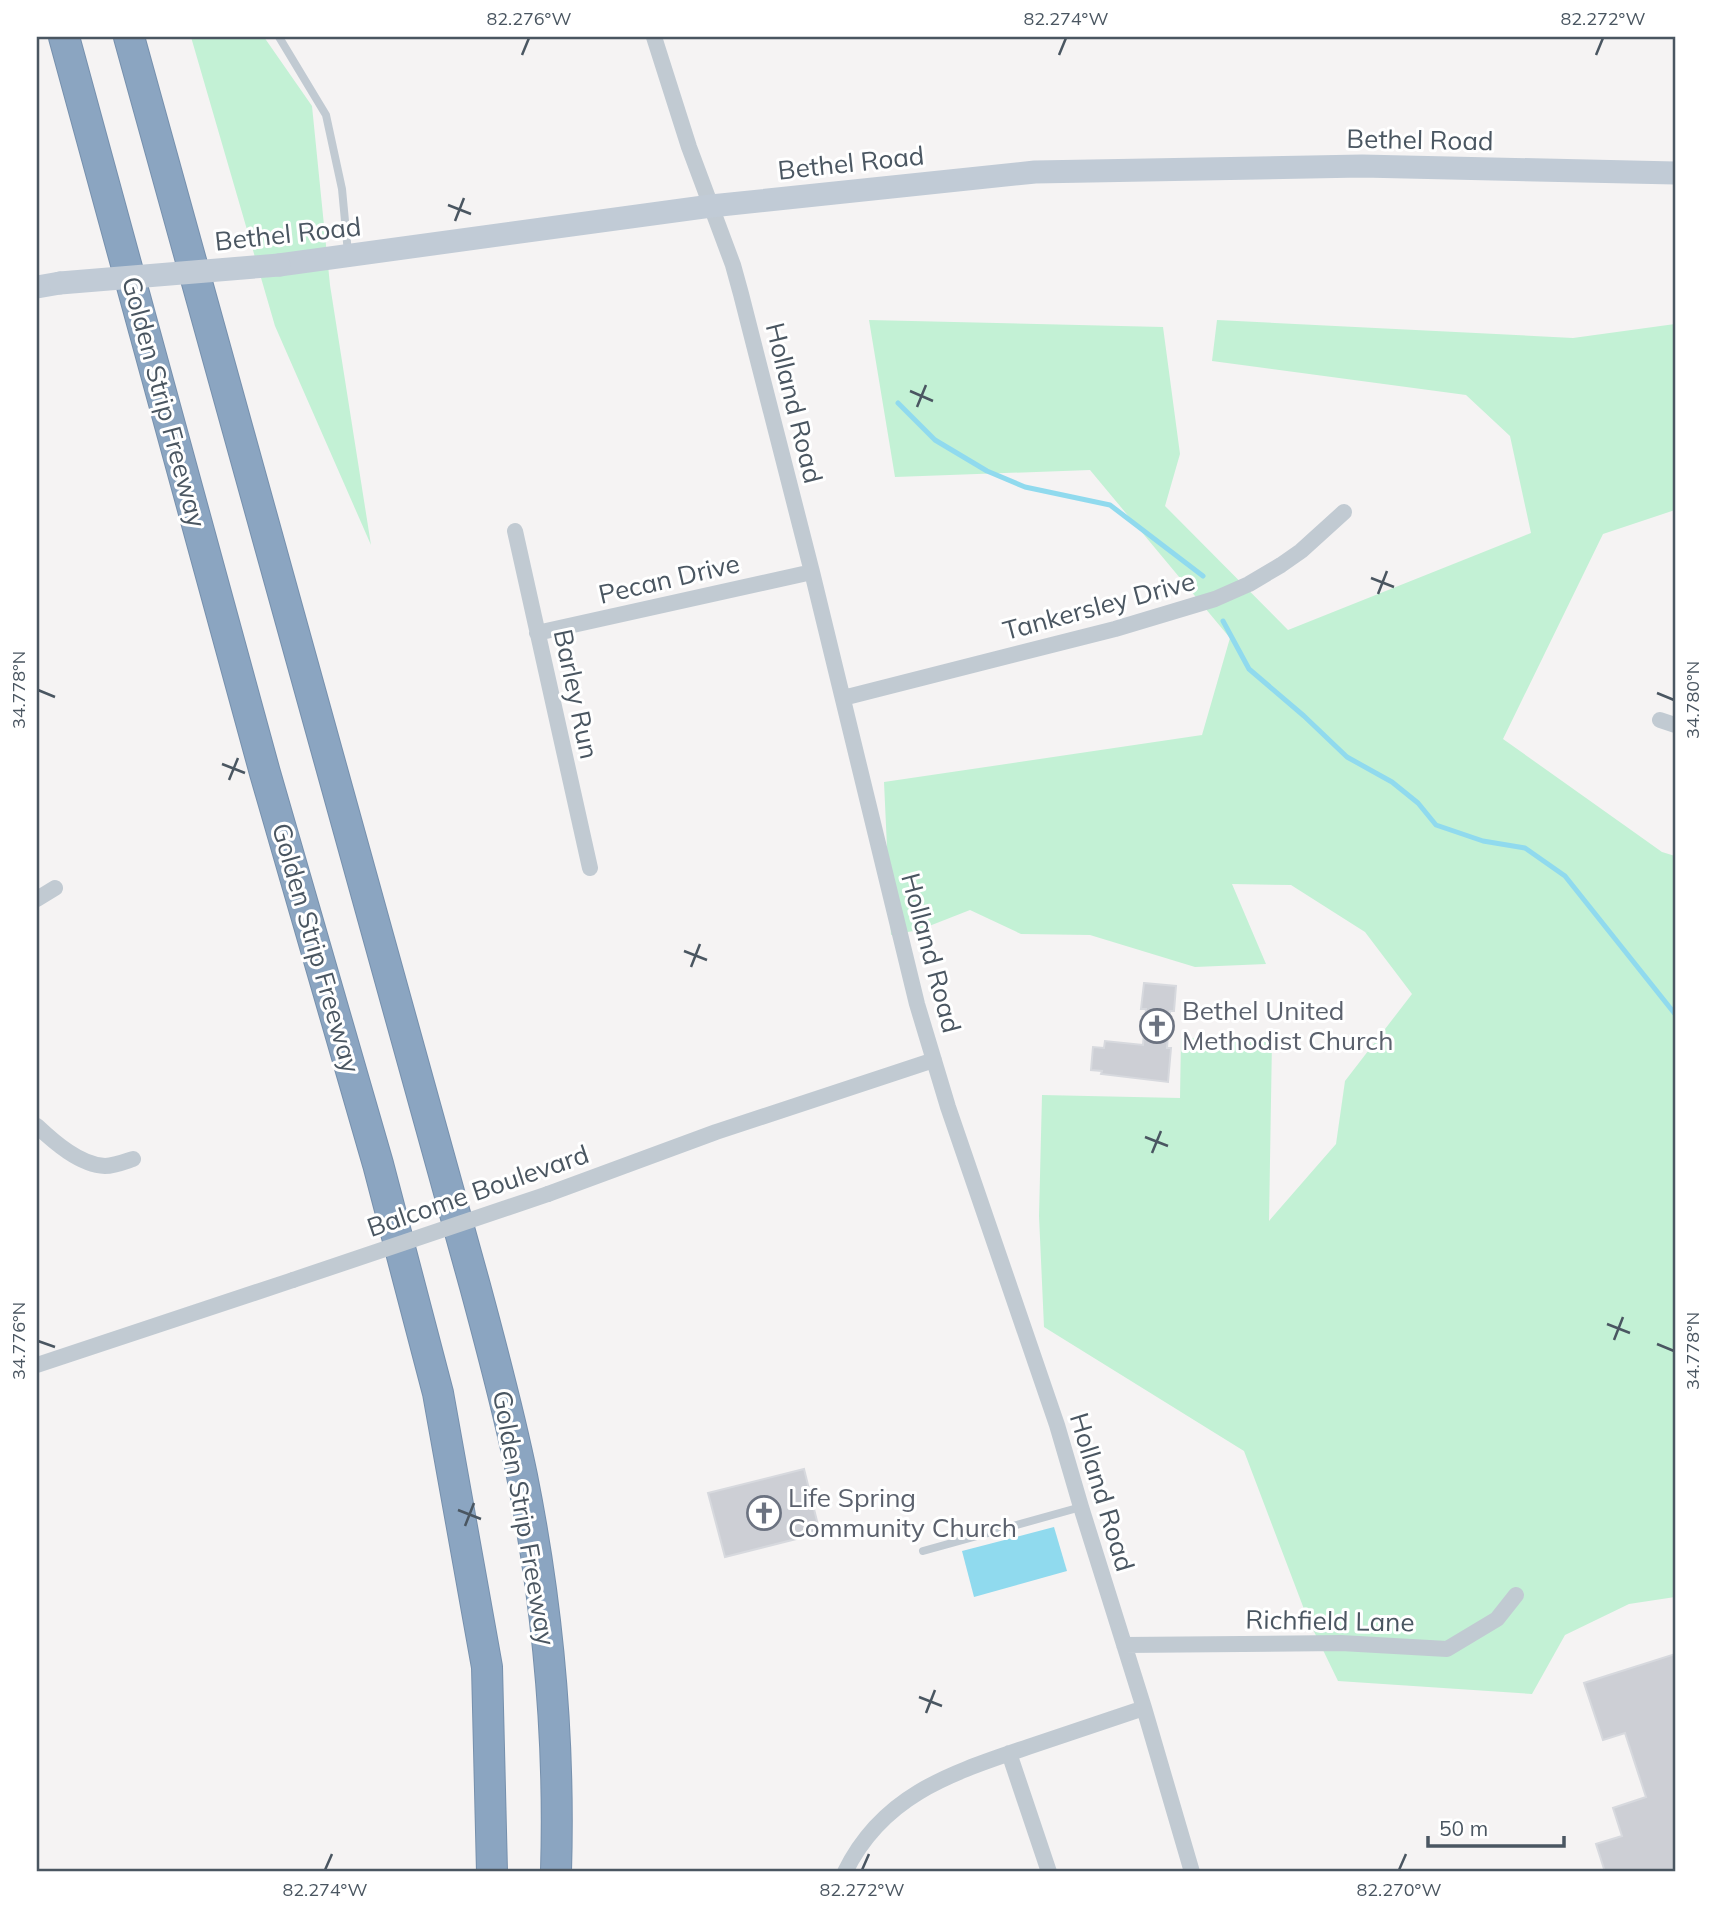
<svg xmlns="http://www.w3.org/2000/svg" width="1712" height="1909" font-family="Mulish,sans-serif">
<rect width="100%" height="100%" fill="#f5f3f3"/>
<path fill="#c3f1d5" d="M191 37H264L312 106 330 285 371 545 275 326Z
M869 320 1163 327 1180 454 1165 506 1288 630 1531 533 1510 436 1466 395 1212 361 1217 320 1573 338 1675 324V510L1603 534 1503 739 1662 852 1675 856V1597L1629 1604 1565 1635 1532 1694 1338 1681 1307 1617 1244 1451 1044 1327 1039 1216 1042 1095 1180 1098 1181 1038 1272 1040 1269 1221 1336 1144 1345 1081 1412 994 1365 932 1291 885 1232 884 1266 964 1195 967 1090 935 1021 934 970 910 919 930 891 935 884 782 1202 735 1230 638 1090 470 895 477Z"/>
<path fill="#90daee" d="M1054 1527 1067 1571 974 1597 962 1551Z"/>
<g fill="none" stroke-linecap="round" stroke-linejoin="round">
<path stroke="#90daee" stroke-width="5" d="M898 403 935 440 987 471 1025 487 1110 505 1203 576
M1223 621 1249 669 1304 716 1347 757 1392 782 1418 803 1436 825 1483 841 1525 848 1565 876 1675 1014"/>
</g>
<path fill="#cdcfd5" stroke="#d7d9de" stroke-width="2" d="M1144 983 1176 986 1174 1011H1170L1167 1048H1171L1168 1082 1101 1074 1102 1071 1091 1070 1093 1047 1104 1048 1105 1041 1143 1045 1146 1009H1141Z
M804 1469 820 1533 725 1557 708 1493Z
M1675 1654V1872H1605L1596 1844 1622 1836 1613 1808 1646 1797 1625 1733 1603 1740 1584 1683Z"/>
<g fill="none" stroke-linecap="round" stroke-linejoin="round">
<g stroke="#7690ad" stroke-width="32">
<path id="highway" d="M64 37 265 773 378 1164 438 1393 487 1667 492 1872
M129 37 475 1286C492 1349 509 1412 522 1476 548 1606 560 1740 556 1872"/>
</g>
<path stroke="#c1cad2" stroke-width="8" d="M279 37 326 115 342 189 348 253
M923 1551 1081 1507"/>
<path stroke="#c1cad2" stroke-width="16" d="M654 37 689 147 733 265 741 294 812 572 917 1004 948 1107 1057 1425 1081 1507 1144 1708 1192 1872
M515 531 590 868
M537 633 812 572
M843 698 1115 629 1215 599 1249 584 1281 565 1301 551 1344 512
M1660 720 1675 725
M37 899 55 888
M37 1126C54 1142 80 1165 105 1166 114 1166 124 1162 133 1159
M548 1194 716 1132 934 1060
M37 1365 293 1280
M1124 1645 1341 1643 1447 1649 1497 1619 1516 1595
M1009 1753 1049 1872
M845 1872C883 1794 952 1773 1028 1747 1067 1734 1106 1721 1144 1708"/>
<path stroke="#c1cbd6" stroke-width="23" d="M279 265 711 206 1035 172 1362 166 1675 173
M37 287 60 283"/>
<use href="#highway" stroke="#8ba5c1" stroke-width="30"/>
<path stroke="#c1cad2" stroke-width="16" d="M293 1280 548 1194"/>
<path stroke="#c1cbd6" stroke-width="23" d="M60 283 279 265"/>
</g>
<path fill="none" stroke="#4a5661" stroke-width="2.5" d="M522 55 529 38M1059 55 1066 38M1596 55 1603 38M448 205 471 214M455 221 464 198M910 391 933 401M917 407 926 385M1371 578 1394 587M1378 594 1387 571M38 690 55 697M1657 693 1674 700M222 764 245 773M229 780 238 758M684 951 707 960M691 967 700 944M1145 1137 1168 1146M1152 1153 1161 1131M1607 1324 1630 1333M1614 1340 1623 1317M38 1341 55 1347M1657 1344 1674 1351M458 1510 481 1519M465 1526 474 1503M919 1697 942 1706M926 1713 935 1690M325 1870 332 1854M862 1870 869 1854M1399 1870 1406 1854"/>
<defs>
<g id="church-ring" transform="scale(1.75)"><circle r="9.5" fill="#fff" stroke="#6b7280" stroke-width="1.5"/><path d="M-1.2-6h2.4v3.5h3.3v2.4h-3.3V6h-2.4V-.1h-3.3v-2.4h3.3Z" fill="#6b7280"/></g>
</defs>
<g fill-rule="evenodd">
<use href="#church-ring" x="1157" y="1026"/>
<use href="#church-ring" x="764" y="1513"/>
</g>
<g text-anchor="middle" stroke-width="6" stroke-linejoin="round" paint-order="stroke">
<g font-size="26" fill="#4a5661" stroke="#fff">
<text transform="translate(1420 140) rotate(1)" y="9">Bethel Road</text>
<text transform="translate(851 163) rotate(-6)" y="9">Bethel Road</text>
<text transform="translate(288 234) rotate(-6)" y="9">Bethel Road</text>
<text transform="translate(164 402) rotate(75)" y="9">Golden Strip Freeway</text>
<text transform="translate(794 403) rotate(76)" y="9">Holland Road</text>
<text transform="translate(669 579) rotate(-13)" y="9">Pecan Drive</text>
<text transform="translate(1099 606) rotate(-15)" y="9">Tankersley Drive</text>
<text transform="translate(576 694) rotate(78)" y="9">Barley Run</text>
<text transform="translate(316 948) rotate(74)" y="9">Golden Strip Freeway</text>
<text transform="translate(931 953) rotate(75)" y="9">Holland Road</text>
<text transform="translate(478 1191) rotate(-19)" y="9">Balcome Boulevard</text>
<text transform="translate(1102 1492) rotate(73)" y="9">Holland Road</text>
<text transform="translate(524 1518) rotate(80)" y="9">Golden Strip Freeway</text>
<text transform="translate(1330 1621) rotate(1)" y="9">Richfield Lane</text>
</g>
<g font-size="26" fill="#5b616d" stroke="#fff" text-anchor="start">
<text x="1182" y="1020">Bethel United<tspan x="1182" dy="30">Methodist Church</tspan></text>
<text x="788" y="1507">Life Spring<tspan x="788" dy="30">Community Church</tspan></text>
</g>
</g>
<rect width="1712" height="1909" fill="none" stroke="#ffffff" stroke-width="77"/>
<path d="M1428 1836v10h136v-10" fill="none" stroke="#4a5661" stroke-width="3.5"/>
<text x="1439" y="1836" font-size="21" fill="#4a5661" stroke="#ffffff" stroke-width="5" paint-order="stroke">50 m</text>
<rect x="38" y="38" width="1636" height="1832" fill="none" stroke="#4a5661" stroke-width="2.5"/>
<g font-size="18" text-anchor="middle" fill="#4a5661">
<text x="529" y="25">82.276°W</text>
<text x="1066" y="25">82.274°W</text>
<text x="1603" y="25">82.272°W</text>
<text transform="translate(19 690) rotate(-90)" y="6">34.778°N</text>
<text transform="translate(1693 700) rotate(-90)" y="6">34.780°N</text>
<text transform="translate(19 1341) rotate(-90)" y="6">34.776°N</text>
<text transform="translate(1693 1351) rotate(-90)" y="6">34.778°N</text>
<text x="325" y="1896">82.274°W</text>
<text x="862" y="1896">82.272°W</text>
<text x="1399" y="1896">82.270°W</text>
</g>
</svg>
